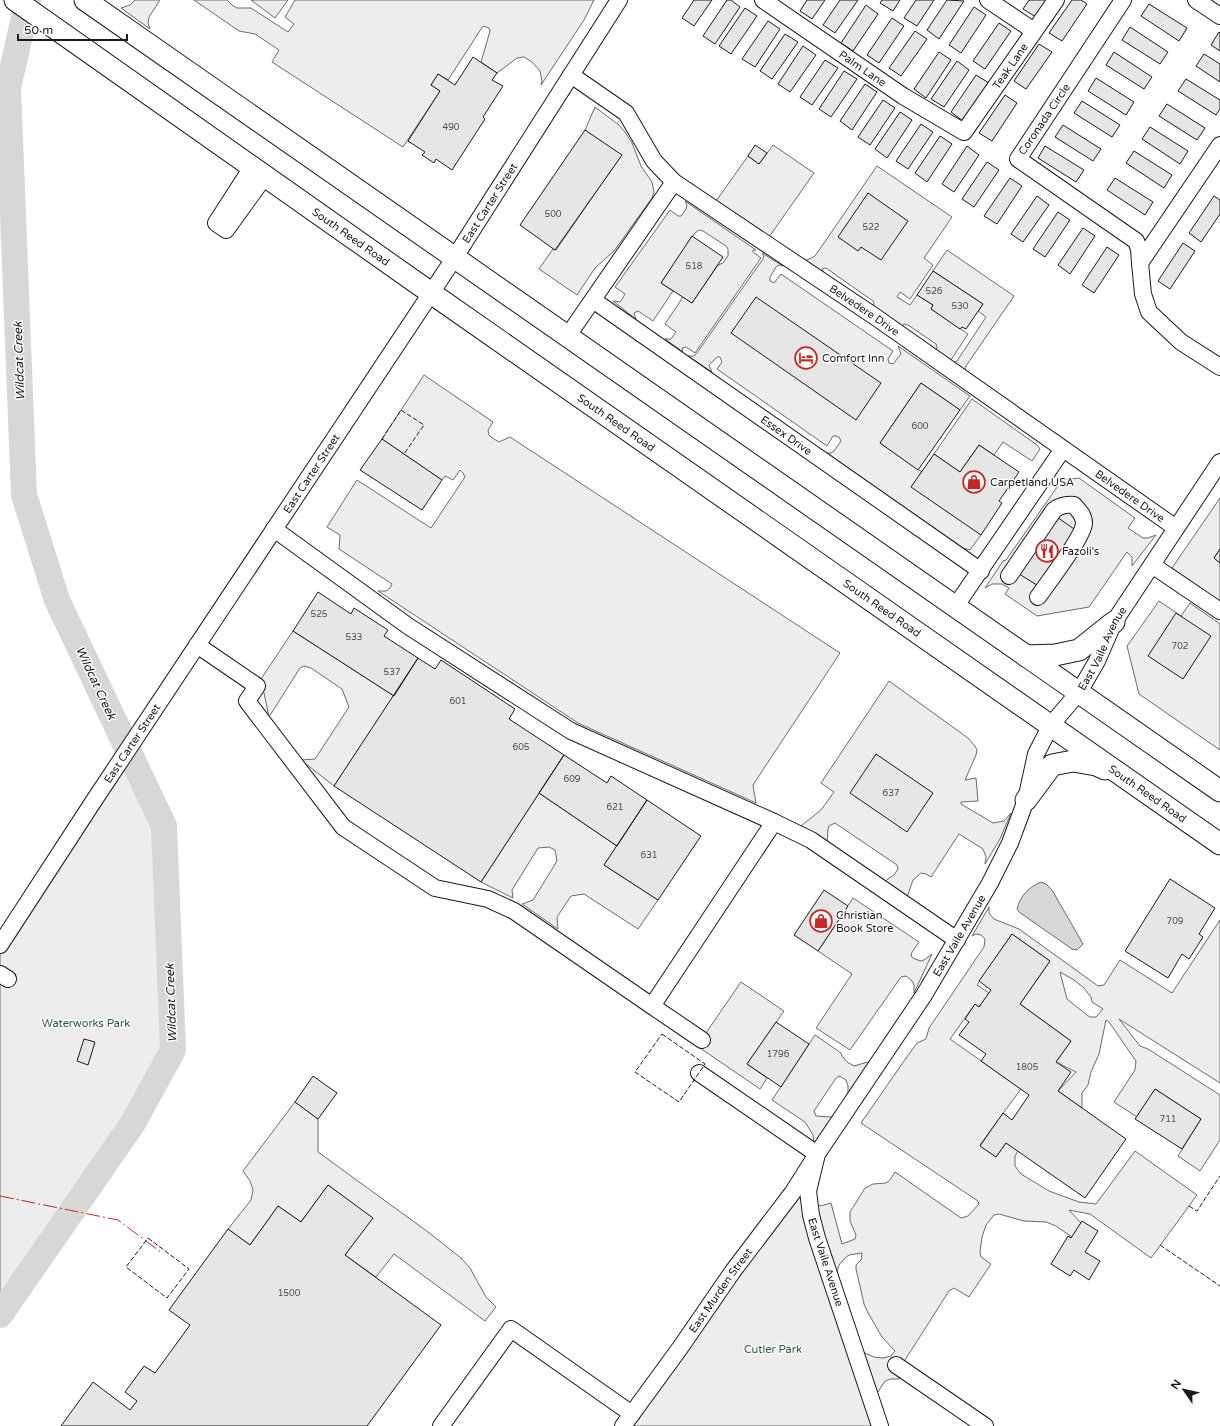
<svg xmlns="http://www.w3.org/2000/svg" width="1220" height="1426" font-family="'Varela Round',sans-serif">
<rect width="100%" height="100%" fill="#fff"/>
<path fill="#ededed" stroke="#6a6a6a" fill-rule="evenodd" d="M135 0H160L149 17 148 23 150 29 121 8 130 5Z
M194 0H227L232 5 237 8H251L288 32 294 24 285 17 295 0H594L584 20 541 85 542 81 540 71 532 62 524 57 517 58 497 73 481 62 490 31 489 28 483 26 448 80 438 74 431 85 440 91 403 147 272 62 279 50 255 34 239 31Z
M251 0H288L275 18Z
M595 107 619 125 625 132 632 143 641 166 652 182 654 192 652 198 614 251 595 268 577 295 539 269 553 249 556 250 621 156 585 130Z
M773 145 814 173 769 237 716 201 748 156 759 164Z
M877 166 952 217 924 258 933 265 910 299 900 292 897 297 910 305 917 295 933 305 931 309 968 334 949 363 936 351 937 347 936 344 908 325 904 324 902 327 869 307 873 306 874 304 873 301 826 268 822 269 826 278 799 259 807 260 815 256Z
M685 201 756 250H753V252L761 258 695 353 686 347 682 348 683 352 665 339H671L676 332 665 324 683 297 692 303 718 265 723 263 728 256V249L726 246 703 231 699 230 695 233 661 283 673 291 653 321 638 311 634 313 636 319 613 301 620 302 621 301 625 294 615 287 670 210 678 216H681L686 209 687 205Z
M947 250 1014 296 966 366 965 371 953 363 957 361 986 317 978 311 983 304 933 271Z
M762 253 783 266 779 265 776 267 770 277V281L774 283 781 274 893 351 888 359 889 363 893 364 901 354 898 346 970 396 960 410 921 383 880 443 922 472 981 535 970 550 963 548 827 453H831L834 451 841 441 839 437 836 436H833L827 446 717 369 722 362 720 357H717L709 365 712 372 688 356H694L697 353 763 259 764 256Z
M424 375 493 422 488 430 489 435 491 437 499 442 510 437 840 653 753 785 756 803 578 723 378 591H386L390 588 392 584 339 549 340 535 327 527 357 480 431 528 465 477 463 473 460 470 453 480 445 476 442 480 382 439Z
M972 399 1037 445 1040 449 1032 461 1003 442 994 455 979 445 960 472 934 454Z
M1079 478 1135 518 1128 528 1143 538H1148L1156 535 1132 566V557L1127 552 1089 607 1037 616 1005 594 1009 588 1002 584H992L985 588 1003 561 1006 560 1062 480Z
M1220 498V549L1214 558 1220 563V601L1172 568Z
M1159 601 1181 616 1190 603 1220 624V750L1139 694 1127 646Z
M293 631 394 696 334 786 301 760 315 759 349 707 342 689 311 668 304 666 300 668 269 717 261 679Z
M889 681 968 738 975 746 977 750 976 755 965 780 976 778 978 801 961 802V804L993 823 1004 821 1011 813 1000 839 985 864 986 857 983 849 959 834 931 877 926 874 921 873 913 880 906 900 882 883 894 875 898 869 897 865 835 823 829 826 828 829 827 845 801 826 821 810 834 792 821 783Z
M128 749 164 826 173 1050 133 1123 0 1315V945Z
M539 793 617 846 604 865 658 900 638 929 584 894 571 896 557 917 558 929 522 904 533 900 557 861 555 850 549 847 538 848 512 890 513 898 481 882Z
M853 898 919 942 912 952 911 956 913 958 920 961 924 960 932 954 914 993V985L912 981 906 976 901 977 850 1050 816 1028 852 974 818 951Z
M989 907V913L994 919 1019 929 1098 986 1104 985 1120 960 1172 993 1220 920V1083L1119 1019 1140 1046 1148 1049 1220 1095V1140L1200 1171 1178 1156 1201 1119 1155 1089 1137 1117 1114 1102 1135 1070 1136 1061 1109 1022 1106 1020 1099 1054 1091 1072 1088 1085 1082 1093V1108L1058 1091 1076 1072 1056 1062 1071 1041 1020 1004 1050 961 1012 934 977 985 989 993 979 1007 975 1004 950 1039 1021 1089 980 1145 996 1157 1006 1143 1018 1151 1015 1156V1166L1021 1174 1049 1191 1079 1202 1096 1204 1135 1151 1197 1195 1151 1258 1090 1214 1069 1210 1081 1223 1072 1237 1056 1226 1046 1222 1024 1221 999 1214 994 1215 986 1225 982 1237 980 1252 981 1257 991 1264 969 1297 954 1288 949 1291 905 1360 904 1362 907 1366 899 1379H891L885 1381 876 1395 863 1352 874 1357 883 1358 891 1356 895 1351 882 1337 867 1311 864 1304 856 1269V1265L861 1260 862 1253 849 1255 845 1258 839 1265 836 1276 814 1200 820 1206 831 1203 842 1244 855 1239 856 1235 850 1221V1212L865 1188 873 1184 886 1183 890 1180 895 1172 961 1218 968 1216 979 1204 978 1201 861 1123 904 1061 917 1043 926 1039 929 1028 984 947 985 939 981 935 976 934 972 936ZM1060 972 1074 980 1084 988 1091 997 1092 1002 1103 1009 1096 1017H1090L1087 1015 1067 999Z
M741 982 784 1011 747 1064 767 1078 760 1089 697 1046Z
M815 1035 841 1053 842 1056 847 1062 854 1066 871 1061 848 1095V1086L846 1080 839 1076 836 1078 814 1111 816 1116 832 1117 814 1144 813 1135 805 1122 772 1100Z
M295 1102 318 1119V1152L428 1232 461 1258 470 1268 486 1297 496 1307 485 1321 394 1254 376 1277 345 1255 372 1218 328 1185 301 1222 278 1206 250 1245 228 1229 251 1200 253 1190 250 1181 243 1171Z
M808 1191 880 1426H623L793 1192Z"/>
<path fill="#d7d7d7" stroke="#6a6a6a" d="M1041 882 1046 884 1052 890 1083 944 1077 950 1072 949 1019 912 1017 909C1020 896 1029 887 1041 882Z"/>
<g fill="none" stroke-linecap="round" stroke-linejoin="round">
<path stroke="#d7d7d7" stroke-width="26" d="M0 1315 133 1123 173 1050 164 826 57 600 24 495 8 88 28 0"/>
</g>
<path fill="#e6e6e6" stroke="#1a1a1a" d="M694 0H712L694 26 682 18Z
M727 0H731L740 7 715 44 703 36Z
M807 0H825L812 19 800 11Z
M840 0H858L835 33 823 25Z
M882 0H900L893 11 880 3Z
M916 0H934L917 26 904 18Z
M947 0 964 1 939 39 927 30Z
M1029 0H1047L1036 17 1023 9Z
M1072 0H1081L1087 4 1062 41 1049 33Z
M1149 4 1187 28 1179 41 1141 16Z
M866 5 878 14 853 51 841 43Z
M974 7 986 15 961 53 949 45Z
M745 8 757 16 731 54 719 46Z
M892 18 904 26 879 63 867 55Z
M768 21 780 29 755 67 742 59Z
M999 23 1011 31 985 69 973 61Z
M1130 27 1168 52 1160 64 1122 40Z
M915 31 927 39 901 76 889 68Z
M1219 32 1220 33V51L1211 45Z
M785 34 798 42 772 79 760 71Z
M1039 44 1052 52 1026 89 1014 81Z
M803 46 816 55 790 92 778 84Z
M939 52 951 60 926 98 914 89Z
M1114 52 1152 77 1144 89 1106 65Z
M1204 54 1220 64V82L1196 66Z
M473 57 497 73 492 80 503 86 483 117 485 119 452 170 436 159 434 163 422 155 425 152 408 141 440 91 431 85 438 74 455 85Z
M825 60 838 68 812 105 800 97Z
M957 61 969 70 944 107 931 99Z
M844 71 857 79 831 117 819 109Z
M976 75 989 83 963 121 951 112Z
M1096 78 1134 102 1126 115 1088 91Z
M1186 79 1220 100V109L1216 115 1178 91Z
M865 84 877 92 852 130 840 121Z
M1005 95 1017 103 992 141 979 133Z
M883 100 895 108 870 145 858 137Z
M1082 101 1120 125 1112 137 1074 113Z
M1167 104 1205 128 1197 140 1159 116Z
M900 112 912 120 887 158 875 149Z
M921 124 933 132 908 169 896 161Z
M1063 125 1101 149 1093 161 1055 137Z
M1150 127 1188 151 1180 164 1142 139Z
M585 130 622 155 555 250 520 225Z
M940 136 952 144 927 182 915 173Z
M755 145 767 153 759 164 748 156Z
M967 146 979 155 954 192 942 184Z
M1045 146 1084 170 1076 182 1038 158Z
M1134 151 1172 175 1164 188 1126 163Z
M987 162 999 170 974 207 962 199Z
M1010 178 1022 186 997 224 984 216Z
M1115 178 1153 202 1145 215 1107 190Z
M868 193 908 221 881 260 861 247 858 251 838 237Z
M1037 196 1049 205 1023 242 1011 234Z
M1214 196 1220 200V214L1201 242 1189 233Z
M1058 212 1070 220 1045 257 1033 249Z
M1083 228 1095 236 1070 274 1058 265Z
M692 236 723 257 692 303 661 283Z
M1183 243 1195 251 1170 289 1158 281Z
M1107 247 1119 255 1094 293 1082 285Z
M933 271 983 304 966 329 962 327 960 329 931 309 933 305 917 295Z
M756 297 881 383 856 420 731 333Z
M921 383 960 410 918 470 880 443Z
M382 439 442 480 422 510 360 470Z
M979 445 1019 472 999 501 1002 503 981 535 911 487 934 454 960 472Z
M1054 515 1077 531 1040 587 1016 572Z
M1220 549V563L1214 558Z
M318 592 351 614 354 608 388 630 384 636 418 658 394 696 293 631Z
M1176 613 1211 636 1183 679 1148 656Z
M418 658 435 669 441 660 515 709 509 719 564 755 481 882 334 786Z
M876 754 933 793 907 832 850 793Z
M564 755 607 783 611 776 647 800 617 846 539 793Z
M647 800 701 836 658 900 604 865Z
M1170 879 1215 908 1199 934 1203 937 1189 959 1182 954 1168 978 1125 951Z
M824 890 848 906 818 951 794 935Z
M1012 934 1050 961 1020 1004 1071 1041 1056 1062 1071 1072 1058 1091 1126 1139 1085 1198 1006 1143 996 1157 980 1146 1003 1113 1012 1120 1029 1095 981 1061 986 1054 959 1035 969 1022 965 1019 975 1004 979 1007 991 990 979 981Z
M776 1022 809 1044 781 1087 747 1064Z
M84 1039 95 1042 88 1065 77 1061Z
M313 1076 337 1093 318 1119 295 1102Z
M1155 1089 1201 1119 1182 1149 1135 1119Z
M328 1185 373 1218 345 1255 441 1325 367 1426H61L93 1382 130 1410 137 1401 125 1392 144 1366 155 1373 190 1325 169 1310 228 1229 250 1245 278 1206 301 1222Z
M1082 1221 1098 1231 1085 1252 1100 1261 1089 1280 1074 1270 1070 1276 1051 1264 1068 1236 1071 1238Z"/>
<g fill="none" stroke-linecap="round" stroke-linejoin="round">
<g stroke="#1a1a1a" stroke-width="18">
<g id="minor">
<path id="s1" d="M763 0 903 96 964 132 1056 0"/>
<path d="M988 0 1034 31"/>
<path d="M1123 0 1018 159 1136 241 1139 249 1140 263 1220 145"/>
<path d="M1196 0 1220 16"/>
<path id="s2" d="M571 75 626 113 654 161 674 182 874 316 1176 528"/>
<path d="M252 167 216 223 226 230 265 176"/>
<path d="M1140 263 1143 294 1149 312 1181 342 1220 367"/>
<path id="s3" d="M593 300 981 571"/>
<path d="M567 337 674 182"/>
<path d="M274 529 408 626 571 731 774 822 811 840 957 940"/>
<path d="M1152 565 1220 611"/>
<path d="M1009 576 1054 510C1061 505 1066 504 1074 505 1079 511 1084 515 1084 523 1084 536 1047 584 1038 597"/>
<path d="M955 607 1063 449"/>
<path d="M197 645 257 686 247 701 343 827 435 888 488 899 514 911 652 1006 774 822"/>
<path id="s4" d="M0 945 93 802 455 257 619 0"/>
<path d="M0 974 8 979"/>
<path d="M652 1006 702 1040"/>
<path d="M896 1365 985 1426"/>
<path d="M441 1426 511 1329 632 1414"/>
<path id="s5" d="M623 1426 680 1348 733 1271 793 1192 817 1154 699 1073"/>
<path id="s6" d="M880 1426 817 1238 811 1215 808 1191 817 1154 924 995 990 883 1010 843 1026 800 1036 754 1051 725 1079 692 1097 661 1114 622 1220 462"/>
</g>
</g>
<g stroke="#1a1a1a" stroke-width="23">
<g id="major">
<path id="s7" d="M15 0 431 293 1220 844"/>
<path d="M85 0 1220 791"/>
<path d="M1026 656 1055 655 1079 650 1114 622"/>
<path d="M1026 800 1052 765 1073 761 1096 765 1105 769"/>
</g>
</g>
<use href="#minor" stroke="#fff" stroke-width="16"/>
<use href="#major" stroke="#fff" stroke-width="21"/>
<path stroke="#1a1a1a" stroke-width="1" stroke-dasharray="5 2" stroke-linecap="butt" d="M382 439 401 410 424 425 404 454
M662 1034 705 1064 679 1102 635 1072Z
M1189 1206 1197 1211 1220 1176
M148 1238 189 1269 167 1298 126 1267Z
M1160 1245 1220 1286"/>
<path stroke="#c62828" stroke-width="1" stroke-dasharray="14 3 2 3" stroke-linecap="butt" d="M0 1196 118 1220 162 1253"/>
</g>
<defs>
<g id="hotel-ring" transform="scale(1.15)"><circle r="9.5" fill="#fff" stroke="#c62828" stroke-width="1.5"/><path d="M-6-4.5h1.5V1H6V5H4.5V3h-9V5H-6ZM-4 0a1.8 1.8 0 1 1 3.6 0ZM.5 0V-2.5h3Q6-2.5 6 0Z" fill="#c62828"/></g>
<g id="shop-ring" transform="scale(1.15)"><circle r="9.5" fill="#fff" stroke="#c62828" stroke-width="1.5"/><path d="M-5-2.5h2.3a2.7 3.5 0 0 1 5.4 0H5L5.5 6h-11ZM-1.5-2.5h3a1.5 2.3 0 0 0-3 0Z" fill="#c62828"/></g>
<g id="restaurant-ring" transform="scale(1.15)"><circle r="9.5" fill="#fff" stroke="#c62828" stroke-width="1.5"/><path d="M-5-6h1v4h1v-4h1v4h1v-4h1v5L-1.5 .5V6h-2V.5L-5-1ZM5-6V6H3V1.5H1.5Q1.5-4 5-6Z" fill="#c62828"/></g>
</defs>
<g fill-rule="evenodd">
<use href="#hotel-ring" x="806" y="358"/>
<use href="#shop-ring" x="974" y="482"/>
<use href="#restaurant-ring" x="1047" y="551"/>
<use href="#shop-ring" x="821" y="921"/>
</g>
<g text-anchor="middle" stroke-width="3" stroke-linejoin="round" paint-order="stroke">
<g font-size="9" fill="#4d4d4d">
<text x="451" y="130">490</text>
<text x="553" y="217">500</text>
<text x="871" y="230">522</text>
<text x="694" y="269">518</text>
<text x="934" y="294">526</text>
<text x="960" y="309">530</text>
<text x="920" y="429">600</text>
<text x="319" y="617">525</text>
<text x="354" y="640">533</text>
<text x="1180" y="649">702</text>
<text x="392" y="675">537</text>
<text x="458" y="704">601</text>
<text x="521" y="750">605</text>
<text x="572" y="782">609</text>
<text x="891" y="796">637</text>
<text x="615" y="810">621</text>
<text x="649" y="858">631</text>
<text x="1175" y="924">709</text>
<text x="778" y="1057">1796</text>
<text x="1027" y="1070">1805</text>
<text x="1168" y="1122">711</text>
<text x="289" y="1296">1500</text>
</g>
<g font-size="11" fill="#1a1a1a" stroke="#fff">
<text dy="4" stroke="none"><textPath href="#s1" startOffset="321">Teak Lane</textPath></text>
<text dy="4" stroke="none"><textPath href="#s1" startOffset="121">Palm Lane</textPath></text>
<text transform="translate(1044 119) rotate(-56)" y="4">Coronada Circle</text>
<text dy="4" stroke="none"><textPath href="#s4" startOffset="889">East Carter Street</textPath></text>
<text dy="4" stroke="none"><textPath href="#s7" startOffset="411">South Reed Road</textPath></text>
<text dy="4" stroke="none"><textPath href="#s2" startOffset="381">Belvedere Drive</textPath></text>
<text dy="4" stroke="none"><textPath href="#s7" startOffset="735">South Reed Road</textPath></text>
<text dy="4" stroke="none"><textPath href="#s3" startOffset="236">Essex Drive</textPath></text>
<text dy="4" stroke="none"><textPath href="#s4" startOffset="565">East Carter Street</textPath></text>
<text dy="4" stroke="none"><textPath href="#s2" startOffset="705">Belvedere Drive</textPath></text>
<text dy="4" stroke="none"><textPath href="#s7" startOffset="1059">South Reed Road</textPath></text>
<text dy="4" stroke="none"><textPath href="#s6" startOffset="869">East Vaile Avenue</textPath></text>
<text dy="4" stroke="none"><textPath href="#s4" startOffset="241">East Carter Street</textPath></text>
<text dy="4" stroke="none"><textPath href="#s7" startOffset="1383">South Reed Road</textPath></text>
<text dy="4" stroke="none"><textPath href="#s6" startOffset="545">East Vaile Avenue</textPath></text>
<text transform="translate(826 1262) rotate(72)" y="4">East Vaile Avenue</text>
<text dy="4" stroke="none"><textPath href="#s5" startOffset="167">East Murden Street</textPath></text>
</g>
<g font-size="11" fill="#1a1a1a" stroke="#fff" text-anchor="start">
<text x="822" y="362">Comfort Inn</text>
<text x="990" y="486">Carpetland USA</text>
<text x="1062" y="555">Fazoli's</text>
<text x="836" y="919">Christian<tspan x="836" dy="13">Book Store</tspan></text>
</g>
<g font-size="11" fill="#2b5a34" stroke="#fff">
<text x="86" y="1027">Waterworks Park</text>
<text x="773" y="1353">Cutler Park</text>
</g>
<g font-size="12" font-style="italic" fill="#1a1a1a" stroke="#fff">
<text transform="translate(19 361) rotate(-92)" y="4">Wildcat Creek</text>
<text transform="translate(96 683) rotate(65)" y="4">Wildcat Creek</text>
<text transform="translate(171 1003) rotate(-92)" y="4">Wildcat Creek</text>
</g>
</g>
<g transform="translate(1184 1390) rotate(304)" stroke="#ffffff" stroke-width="3" paint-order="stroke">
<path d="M0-3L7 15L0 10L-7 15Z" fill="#1a1a1a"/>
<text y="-6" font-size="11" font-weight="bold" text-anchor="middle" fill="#1a1a1a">N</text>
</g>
<path d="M18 34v6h109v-6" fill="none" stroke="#1a1a1a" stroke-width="2"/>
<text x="24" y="34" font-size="12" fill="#1a1a1a" stroke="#ffffff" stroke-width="3" paint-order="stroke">50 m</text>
</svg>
